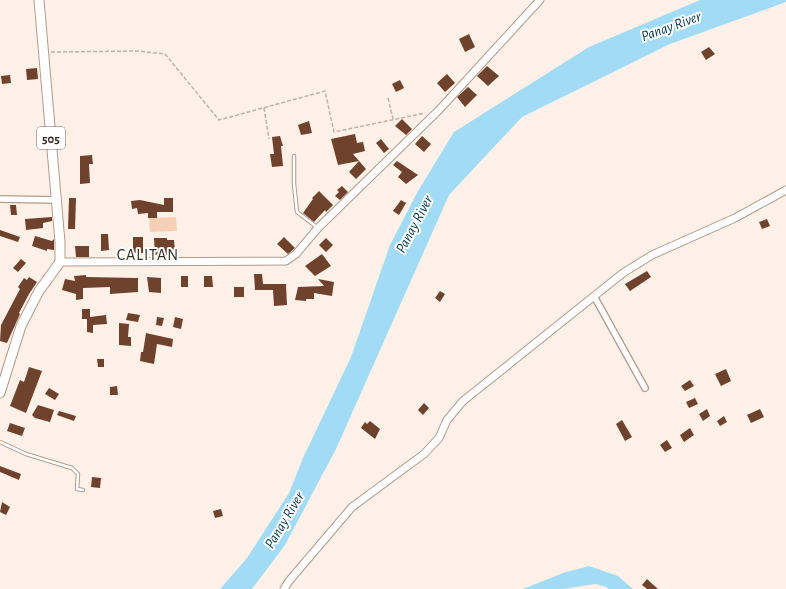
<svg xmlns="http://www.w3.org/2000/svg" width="786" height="589" font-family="'Alegreya Sans',sans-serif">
<rect width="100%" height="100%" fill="#fff1e8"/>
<path fill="#f5d0b6" d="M176 217 177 231 150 232 149 218Z"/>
<path fill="#a2dbf6" d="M700 0H786V2L670 44 522 117 449 195 336 449 285 545 252 589H220L247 558 289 493 303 458 351 357 390 245 418 191 454 132 589 47Z
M589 566 618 576 633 589H608L607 587 595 584 563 589H523L563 573Z"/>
<path fill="#6e422c" d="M469 34 475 47 465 52 459 39Z
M709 47 715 54 706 60 701 52Z
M487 66 499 76 488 86 477 76Z
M37 68 38 79 27 80 26 69Z
M447 74 455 83 445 92 437 83Z
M10 75 11 83 2 84 1 76Z
M400 80 404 88 396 92 392 84Z
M468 87 477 95 465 107 457 97Z
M402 119 412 129 406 135 395 126Z
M309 121 312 133 301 135 298 125Z
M355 134 357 143 363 142 365 151 353 154 366 169 356 179 349 172 359 161 338 165 331 139Z
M280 136 283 146H281L283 166 272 167 270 154H274L272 137Z
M422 136 431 144 424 152 415 144Z
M381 139 389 149 384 153 376 143Z
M92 155 93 164H89L90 183 80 184V156Z
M397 161 418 175 406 184 398 177 402 172 393 165Z
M342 186 348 192 340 200 335 196 339 192 337 190Z
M319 191 333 205 326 212 325 210 314 222 303 213 313 199 312 198Z
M69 198H76L75 229H68Z
M164 198H173V212H157V218H148V213L138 214 137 208 132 209 131 201 140 200 164 205Z
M401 200 406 203 399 215 393 211Z
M10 205H16L17 215H11Z
M52 217V221L43 223V228L26 230 25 219Z
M767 219 770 226 762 229 759 222Z
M0 230 20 237 18 242 0 236Z
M101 234H108L109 250 101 251Z
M35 236 52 241 54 239V250L47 249V251L32 246Z
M133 237H143V253H133Z
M284 237 295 248 288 254 277 244Z
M154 238H167V240H174L175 251H168V255H155Z
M326 238 333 245 326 252 319 245Z
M75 246H89V257H76Z
M322 254 331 266 315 276 305 266Z
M21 259 26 263 18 272 13 268Z
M647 271 651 277 630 291 625 284Z
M254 274H262L263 284H286L287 305 274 306 273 290H255Z
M86 275V277L138 278V292L110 294V287L83 288V299L76 300V294L62 290 65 279 75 281 74 276Z
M181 276H188V287H181Z
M204 276H212L213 287H204Z
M29 277 37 282 29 294 19 313 20 314 7 343 0 341 1 325 20 289 18 287 24 278 27 280Z
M147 277 161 278V293L149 292Z
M318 279 334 282 332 296 314 293V299H306V301L295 300 298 287 324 286Z
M234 287H244V297H234Z
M440 291 445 294 440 302 435 298Z
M82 309H90V317L106 315 107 324 93 325V333L87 332V319H82Z
M128 313 140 315 138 322 126 320Z
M157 317 164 318 162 326 156 325Z
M175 317 183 319 181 329 173 327Z
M119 323 129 324 128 337H131V346L119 345Z
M146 333 173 339 172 347 157 344 154 364 140 361 141 352H143Z
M97 359H104V367H98Z
M29 367 42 371 26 413 10 406 20 380 24 382Z
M726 369 731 381 721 386 715 374Z
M690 380 694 386 685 391 681 386Z
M117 386 118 395H110V387Z
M49 388 59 394 55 400 45 394Z
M695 398 698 404 689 408 686 402Z
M424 403 429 408 423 415 418 410Z
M38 405 54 410 50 422 35 418 32 415Z
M707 409 710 416 703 421 699 414Z
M760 409 764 417 751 423 747 415Z
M59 411 76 416 74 421 57 415Z
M724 416 727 422 720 426 717 421Z
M622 420 632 437 625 441 616 424Z
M370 421 380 429 375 439 361 428 365 422 367 424Z
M10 423 25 428 22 436 7 431Z
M690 428 694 435 684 442 680 435Z
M667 440 672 448 665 452 660 445Z
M0 466 21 474 19 480 0 472Z
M92 477 101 478 100 488 91 487Z
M2 502 10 507 6 515 0 512Z
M221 509 223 516 215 518 213 511Z
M647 579 658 589H647L642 585Z"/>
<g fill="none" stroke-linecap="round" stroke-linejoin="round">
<g stroke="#b19b8d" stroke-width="4.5">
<path id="service" d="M294 156V184L297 212 318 228
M0 442 26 454 72 468 78 474 77 489 83 490"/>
</g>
<g stroke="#b19b8d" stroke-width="8">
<path id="minor" d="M0 199 56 200
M594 296 645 388"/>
</g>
<g stroke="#b19b8d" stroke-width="9">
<path id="tertiary" d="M60 262 286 261 296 254 318 228 439 110 540 0
M284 589 289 581 352 507 424 454 439 438 447 420 463 401 623 273 652 255 735 218 786 190"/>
</g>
<g stroke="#b19b8d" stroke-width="11">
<path id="primary" d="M0 393 21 326 39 291 60 262V242L39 0"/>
</g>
<path stroke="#bdb1a9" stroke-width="1.5" stroke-dasharray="4 2" stroke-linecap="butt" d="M51 52 138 51 165 54 219 120 325 91 334 132 425 113
M388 98 393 119
M264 108 269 139"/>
<use href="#service" stroke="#fff" stroke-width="2.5"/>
<use href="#minor" stroke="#fff" stroke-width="5.5"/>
<use href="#tertiary" stroke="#fff" stroke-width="7"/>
<use href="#primary" stroke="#fff" stroke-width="9"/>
</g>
<g text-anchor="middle" stroke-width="4" stroke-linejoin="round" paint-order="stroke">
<rect fill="#fff" stroke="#726b67" stroke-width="1" x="37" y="127" width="28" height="22" rx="3"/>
<g font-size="13" font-weight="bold" fill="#352c26">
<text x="51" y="143">505</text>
</g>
<g font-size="15" font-style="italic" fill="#0b3c4f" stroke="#fff">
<text transform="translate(671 26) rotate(-20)" y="5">Panay River</text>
<text transform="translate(414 224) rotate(-62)" y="5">Panay River</text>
<text transform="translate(284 520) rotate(-59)" y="5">Panay River</text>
</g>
<g font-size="16" letter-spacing="1" fill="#352c26" stroke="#fff">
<text x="148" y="260">CALITAN</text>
</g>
</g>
</svg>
